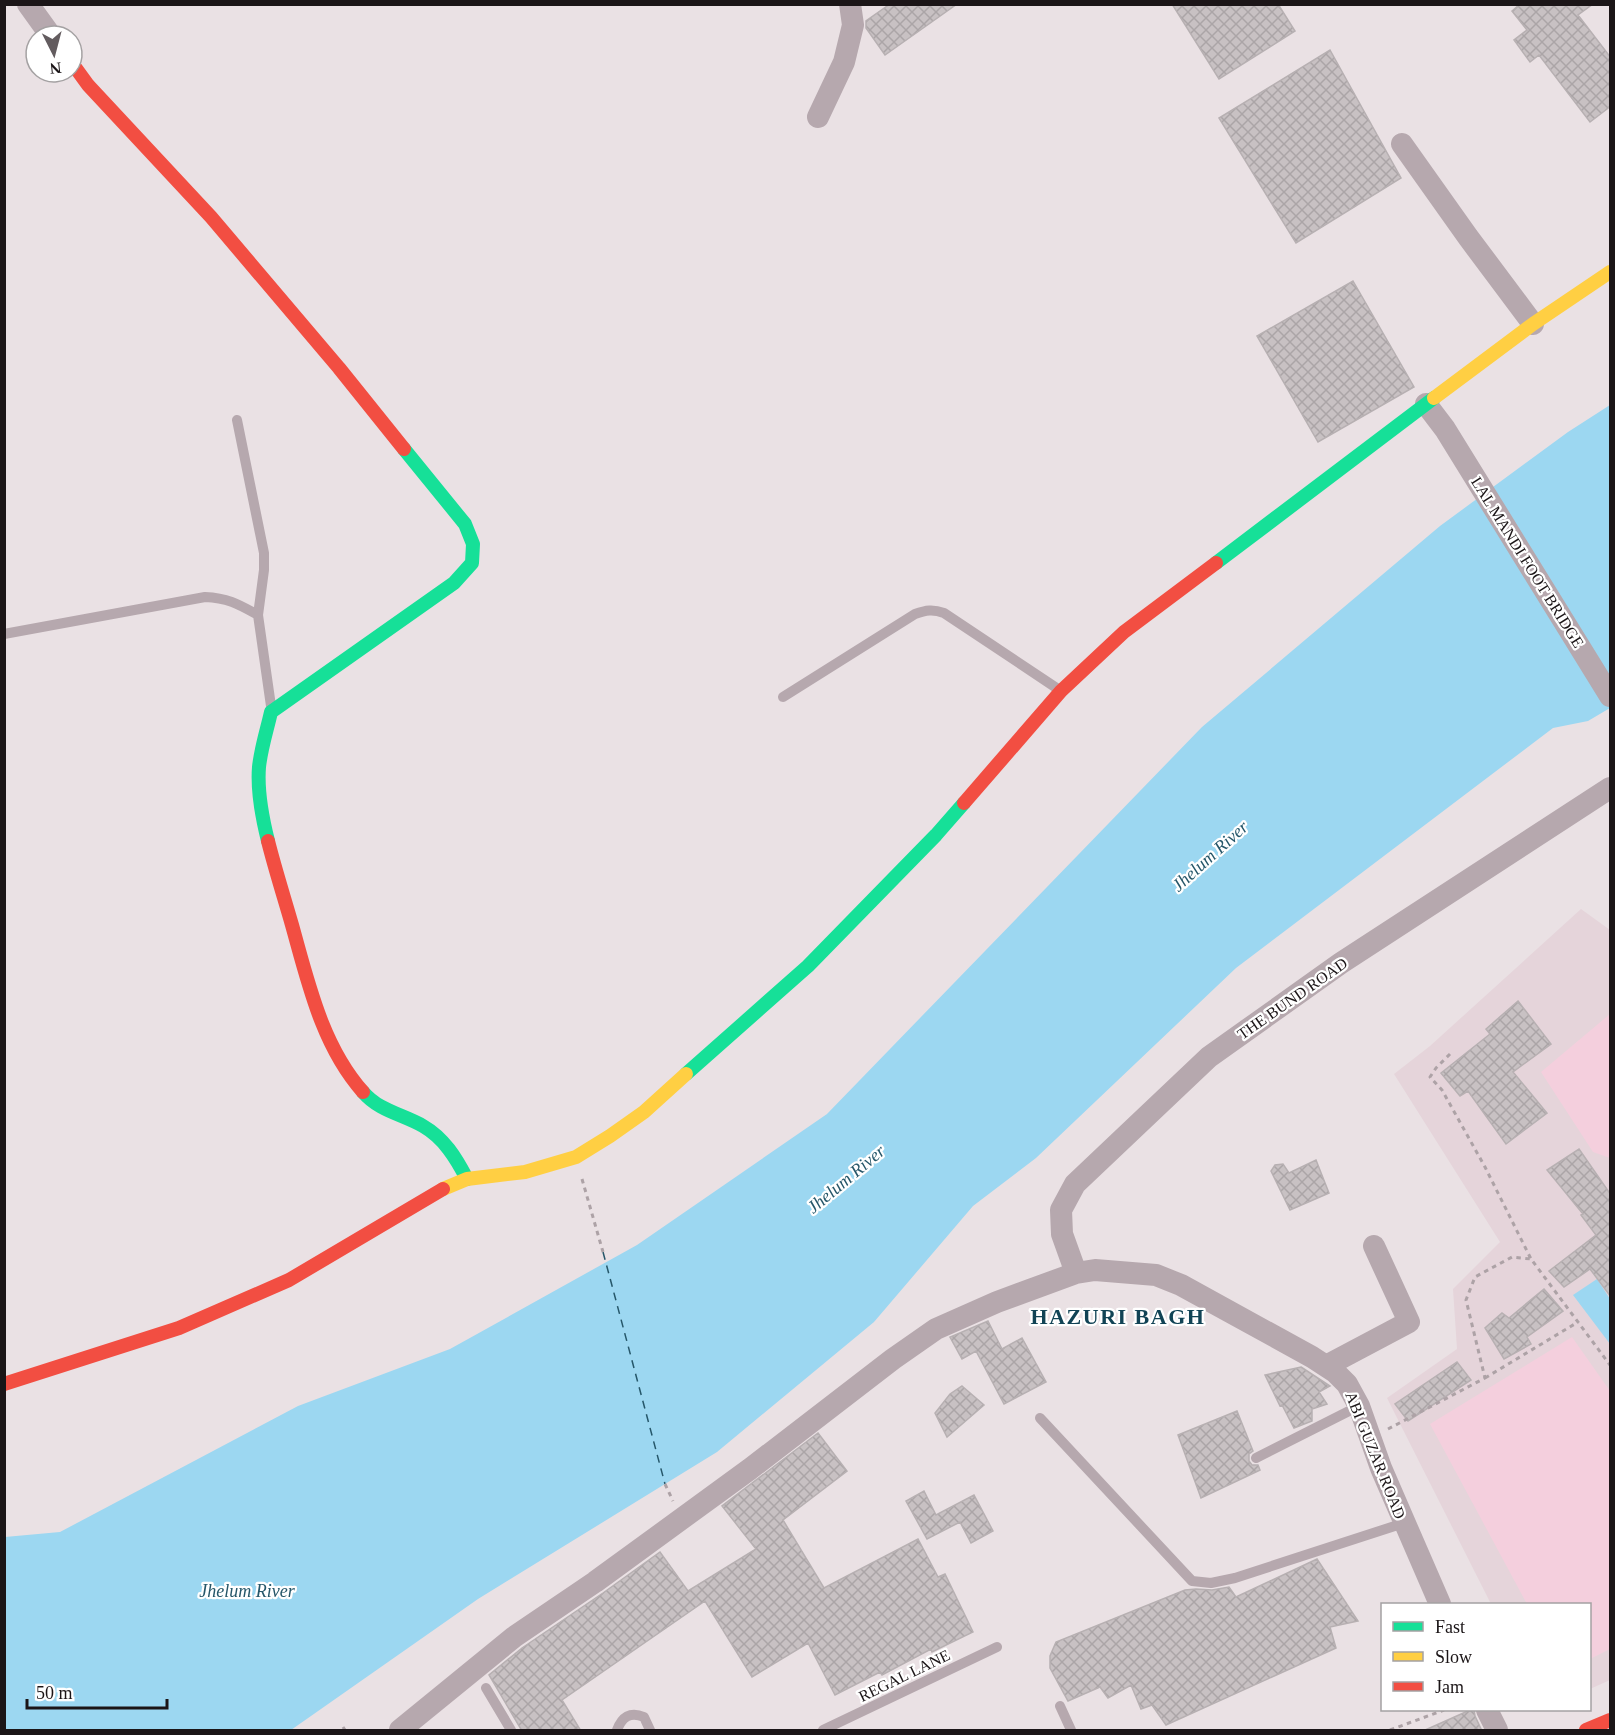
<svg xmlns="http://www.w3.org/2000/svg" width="1615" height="1735" font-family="'Times New Roman',serif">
<defs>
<pattern id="building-cross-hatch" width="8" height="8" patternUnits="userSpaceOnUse" patternTransform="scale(1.5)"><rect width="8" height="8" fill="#c8c1c3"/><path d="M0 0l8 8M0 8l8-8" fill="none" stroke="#aba5a7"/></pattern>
</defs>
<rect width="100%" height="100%" fill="#eae1e4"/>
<path fill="#e5d4da" d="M1581 909 1610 930V1680L1590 1689V1604H1491L1387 1398 1457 1349 1453 1289 1500 1242 1394 1074 1430 1046Z"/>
<path fill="#f4cfdd" d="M1610 1014V1158L1593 1152 1541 1072Z
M1572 1337 1610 1391V1649L1590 1659V1604H1527L1430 1424Z"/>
<path fill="#9cd7f1" d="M1610 405V708L1588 721 1553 728 1236 968 1036 1158 973 1206 874 1322 717 1452 478 1599 291 1730H5V1537L60 1532 298 1406 450 1349 637 1245 827 1114 1202 727 1440 526 1568 432Z
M1597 1279 1610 1299V1344L1573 1295Z"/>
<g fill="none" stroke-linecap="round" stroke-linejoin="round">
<path stroke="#26576a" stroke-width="1.5" stroke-dasharray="8 6" stroke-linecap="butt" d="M603 1252 665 1484"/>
</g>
<path fill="url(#building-cross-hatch)" stroke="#b7b0b2" stroke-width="1.5" d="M890 4H957L885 55 866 28V21Z
M1172 4H1278L1295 31 1219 79Z
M1520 4H1593L1578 15 1611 58V106L1590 122 1539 55 1530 62 1514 40 1527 30 1512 11Z
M1330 50 1401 178 1296 243 1219 118Z
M1353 281 1414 387 1318 442 1257 336Z
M1518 1001 1551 1044 1513 1072 1547 1113 1506 1144 1468 1091 1460 1096 1441 1073 1490 1034 1486 1029Z
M1579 1149 1611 1195V1297L1590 1269 1564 1287 1549 1271 1596 1235 1581 1215 1583 1214 1547 1170Z
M1316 1160 1329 1193 1290 1210 1271 1171 1275 1165 1283 1164 1289 1173Z
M1544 1289 1563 1311 1527 1337 1531 1344 1504 1359 1485 1328 1502 1313 1509 1318Z
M988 1321 1002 1349 1022 1338 1046 1382 1004 1404 976 1351 962 1359 950 1337Z
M1457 1362 1471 1380 1408 1421 1395 1404Z
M1301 1367 1330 1386 1319 1392 1327 1404 1312 1409V1421L1294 1428 1282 1405 1280 1406 1265 1375Z
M962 1386 984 1405 947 1437 935 1413 950 1394Z
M1237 1411 1253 1451 1249 1454V1461L1252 1465H1258L1260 1470 1201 1498 1178 1435Z
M818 1433 847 1471 783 1520 824 1588 918 1539 938 1577 945 1574 973 1632 932 1652 931 1649 882 1675 880 1672 835 1695 808 1643 752 1677 705 1601 562 1700 581 1731H522L489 1675 522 1648 603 1593 660 1552 688 1591 756 1549 722 1506Z
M924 1491 936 1515 974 1495 993 1531 971 1543 960 1522 927 1539 906 1501Z
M1317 1559 1358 1621 1330 1627 1336 1648 1166 1725 1152 1705 1141 1709 1131 1685 1108 1698 1100 1687 1068 1701 1050 1668V1656L1056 1642 1185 1590 1196 1589 1212 1590 1229 1587 1236 1597Z
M1470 1710H1474L1475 1716 1482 1731H1423Z"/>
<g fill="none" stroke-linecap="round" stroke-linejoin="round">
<path stroke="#ada2a6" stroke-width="3" stroke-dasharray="4.5 4.5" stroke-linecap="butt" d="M1450 1054 1436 1068 1430 1077 1442 1090 1485 1167 1531 1259
M582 1179 603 1252
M1485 1378 1578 1322
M1388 1429 1485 1378 1466 1300 1475 1277 1512 1257 1531 1259 1610 1365
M665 1484 673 1501
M343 1727 345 1730
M1390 1730 1444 1710"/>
<path stroke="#b6a8ae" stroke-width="10" d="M237 420 264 553V570L258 615 271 706
M4 634 205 597C228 598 238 604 258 615
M783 697 915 614C926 610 933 609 944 613L1058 689
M1040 1418 1192 1581 1211 1583 1235 1578 1404 1523
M1256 1458 1359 1406
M486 1688 511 1730
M1060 1706 1071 1730
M617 1730C622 1717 630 1711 644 1717L650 1730
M823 1730 997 1647"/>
<path stroke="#b6a8ae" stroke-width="22" d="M28 4 51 36
M818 117 844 62 853 25 850 4
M1402 144 1468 237 1533 324
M1426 404 1445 429 1610 696
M1076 1273 1062 1234 1061 1210 1075 1184 1209 1057 1341 963 1610 788
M1326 1366 1409 1322 1374 1246
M1487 1710 1497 1730
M400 1730 514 1637 595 1582 750 1469 893 1359 936 1329 997 1302 1076 1273 1095 1270 1156 1275 1181 1285 1312 1357 1335 1372 1347 1384 1359 1406 1381 1468 1440 1604"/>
<path stroke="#16e098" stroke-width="14" d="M1216 563 1434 398
M268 841C262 817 257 792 259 767 261 748 267 730 271 712L454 583 472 563 473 544 465 524 404 449
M686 1074 808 966 936 835 964 803
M363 1092C379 1111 402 1114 423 1126 444 1138 456 1158 467 1179"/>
<path stroke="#ffcf43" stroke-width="14" d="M1434 398 1533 324 1610 272
M443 1189 467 1179 525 1172 576 1157 610 1136 644 1112 686 1074"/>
<path stroke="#f24e42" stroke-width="14" d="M72 63 88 85 211 217 339 368 404 449
M964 803 1061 691 1124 632 1216 563
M268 841C275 869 284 897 292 925 308 982 322 1046 363 1092
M4 1384 179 1328 289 1280 443 1189
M1586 1730 1610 1720"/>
</g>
<g text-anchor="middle" stroke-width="4.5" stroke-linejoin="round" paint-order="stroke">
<g font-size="16" fill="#1b1517" stroke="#fff">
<text transform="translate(1528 562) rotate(58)" y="6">LAL MANDI FOOT BRIDGE</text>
<text transform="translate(1292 998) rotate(-35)" y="6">THE BUND ROAD</text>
<text transform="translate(1376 1455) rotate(68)" y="6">ABI GUZAR ROAD</text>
<text transform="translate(904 1675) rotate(-26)" y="6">REGAL LANE</text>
</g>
<g font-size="18" font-style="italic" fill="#26576a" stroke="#fff">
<text transform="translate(1210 856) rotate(-42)" y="6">Jhelum River</text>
<text transform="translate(846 1179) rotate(-40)" y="6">Jhelum River</text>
<text x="247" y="1597">Jhelum River</text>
</g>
<g font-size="22" font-weight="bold" letter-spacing="1.5" fill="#114355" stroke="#fff">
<text x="1118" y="1324">HAZURI BAGH</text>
</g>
</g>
<rect width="1615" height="1735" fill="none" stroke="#1b1517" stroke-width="12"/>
<rect x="1381" y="1603" width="210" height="108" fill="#ffffff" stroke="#a4a1a2" stroke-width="1.5"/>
<rect x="1393" y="1622" width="30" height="9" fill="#16e098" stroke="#a4a1a2" stroke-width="1.5"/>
<text x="1435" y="1633" font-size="18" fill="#1b1517">Fast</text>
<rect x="1393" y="1652" width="30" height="9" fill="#ffcf43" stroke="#a4a1a2" stroke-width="1.5"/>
<text x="1435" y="1663" font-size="18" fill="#1b1517">Slow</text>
<rect x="1393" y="1682" width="30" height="9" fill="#f24e42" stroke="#a4a1a2" stroke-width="1.5"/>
<text x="1435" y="1693" font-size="18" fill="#1b1517">Jam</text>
<g transform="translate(54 54) rotate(174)"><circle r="28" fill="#ffffff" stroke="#a4a1a2" stroke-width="1.5"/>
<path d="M0-4.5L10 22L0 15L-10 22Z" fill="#635c5f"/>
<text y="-9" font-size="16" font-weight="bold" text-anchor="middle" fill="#1b1517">N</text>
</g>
<path d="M27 1699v9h140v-9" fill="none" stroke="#1b1517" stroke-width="3"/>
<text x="36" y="1699" font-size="18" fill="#1b1517" stroke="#ffffff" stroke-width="4.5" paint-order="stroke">50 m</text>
</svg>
